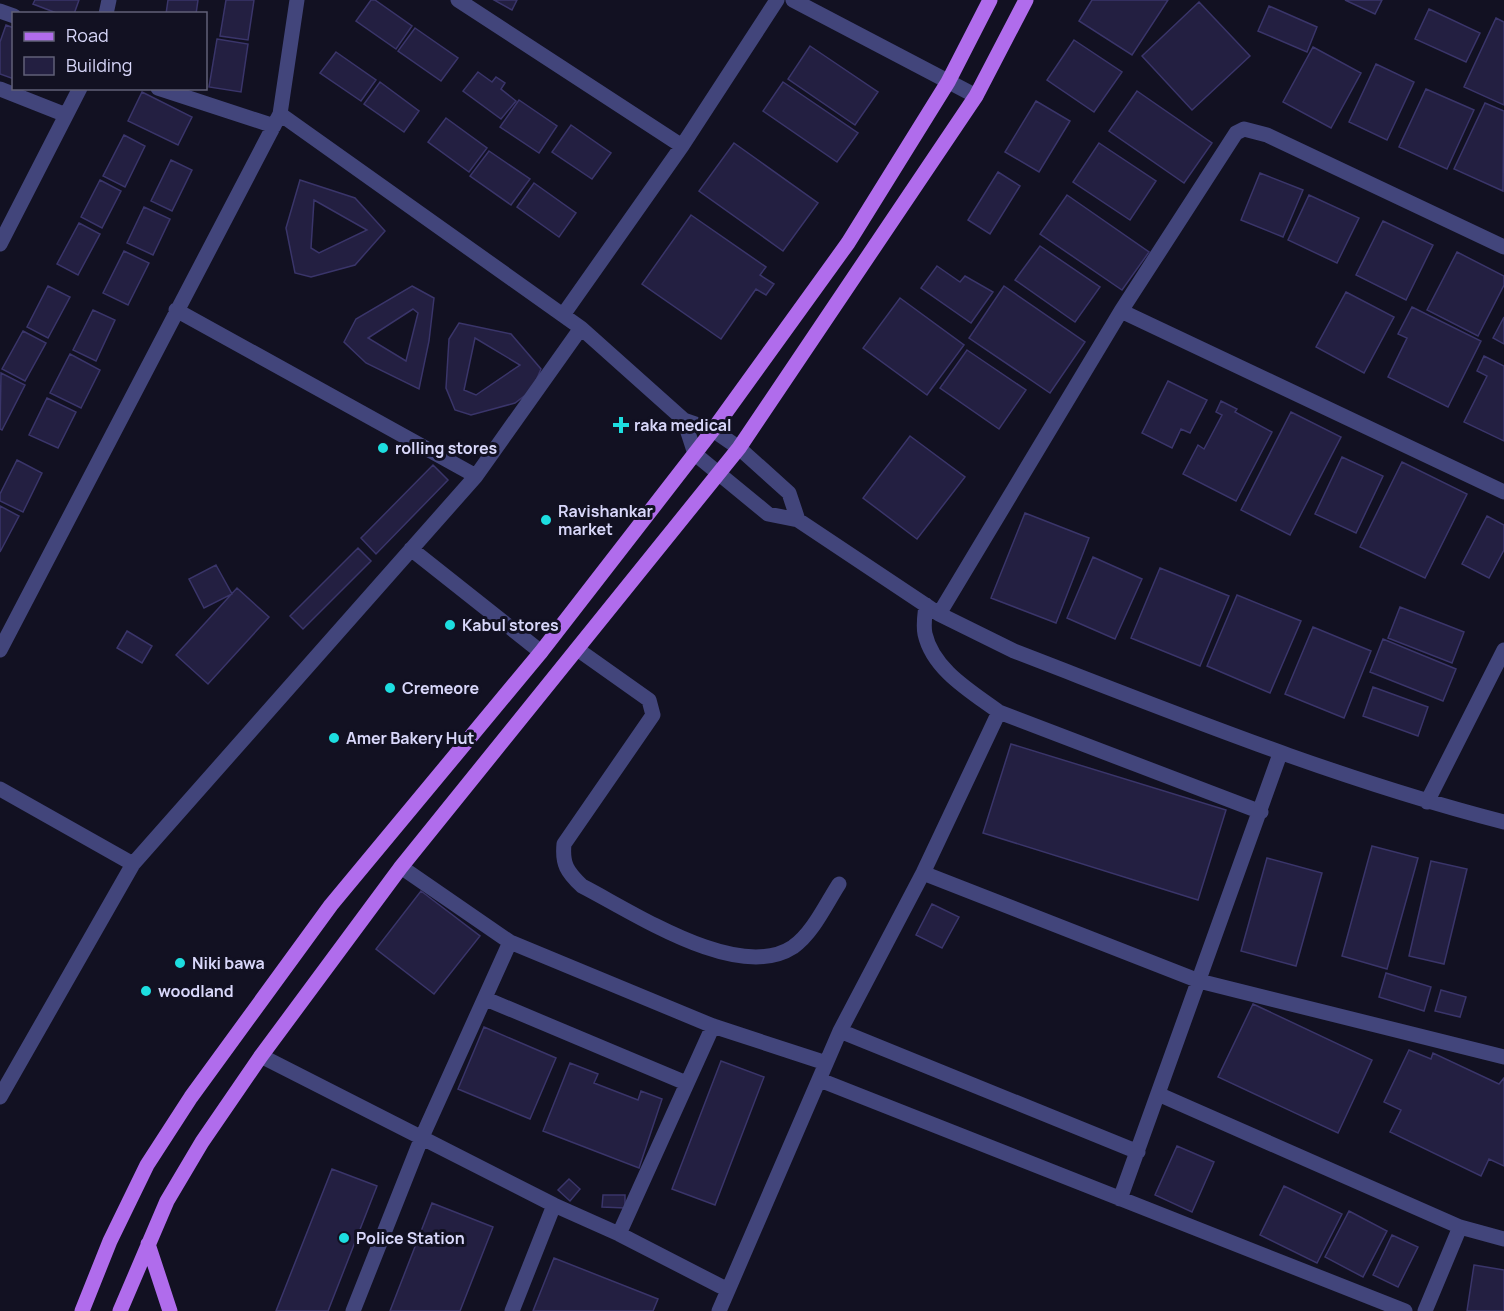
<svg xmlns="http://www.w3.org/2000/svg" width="1504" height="1311" font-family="Manrope,sans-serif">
<rect width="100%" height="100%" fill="#121122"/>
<path fill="#231f41" stroke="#3a356a" stroke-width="1.5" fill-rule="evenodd" d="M35 0H79L74 14H59L33 4Z
M168 0H198L196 14H166Z
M226 0H254L248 40 220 36Z
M371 0H375L412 26 396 49 356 21Z
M494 0H517L512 10Z
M1092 0H1168L1132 55 1079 21Z
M1345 0H1382L1375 14Z
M1199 2 1250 56 1192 110 1142 56Z
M1269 6 1317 27 1307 52 1258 31Z
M1429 9 1480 33 1466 62 1415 39Z
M1496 18 1504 22V105L1464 87Z
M6 25 14 28V79L0 74V42Z
M415 28 458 58 441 81 398 51Z
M217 39 248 44 241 92 209 87Z
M1074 40 1122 72 1094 112 1047 80Z
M810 46 878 92 855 125 788 79Z
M1313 47 1361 73 1331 128 1283 102Z
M336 52 376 80 361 101 320 73Z
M1376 64 1414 82 1387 140 1349 122Z
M478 72 492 82 496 77 505 83 501 89 516 101 501 119 463 91Z
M380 82 419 111 404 132 364 104Z
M783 82 858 133 837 162 763 111Z
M1426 89 1474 110 1447 169 1399 147Z
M1137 91 1212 143 1184 183 1109 131Z
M142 92 192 117 178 145 128 121Z
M519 100 557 126 539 153 500 127Z
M1036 101 1070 121 1039 172 1005 152Z
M1485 103 1504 111 1503 191 1454 169Z
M446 118 487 148 469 172 428 142Z
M571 125 611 153 592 179 552 152Z
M124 135 145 146 125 187 103 176Z
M734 143 818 203 783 251 699 191Z
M1099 143 1156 181 1130 220 1073 182Z
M489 151 530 179 511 205 470 176Z
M171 160 192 170 172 211 151 201Z
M998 172 1020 186 990 234 968 220Z
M1260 173 1303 190 1283 237 1241 220Z
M100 180 121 191 102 228 81 217Z
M300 180 355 198 385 231 355 265 311 277 295 273 286 228ZM314 200 367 230 319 253 311 248Z
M534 183 576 213 559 237 517 207Z
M1067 195 1149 252 1122 290 1040 234Z
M1309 195 1359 218 1337 263 1288 240Z
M144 207 170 219 153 255 127 243Z
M691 215 766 267 760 275 774 284 766 295 756 289 721 339 642 284Z
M1383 221 1433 245 1406 300 1356 275Z
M79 223 100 234 78 275 57 264Z
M1040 246 1100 287 1075 322 1015 280Z
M124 251 149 263 128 305 103 293Z
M1457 252 1504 276V285L1478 336 1427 310Z
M937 266 960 282 965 276 993 292 971 323 921 288Z
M48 286 70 297 48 338 27 327Z
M412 286 434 298 429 341 419 389 366 363 344 342 356 319ZM413 309 418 313 406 361 368 338Z
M1004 286 1085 342 1050 393 969 338Z
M1346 292 1394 317 1364 373 1316 347Z
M900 298 964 345 927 395 863 348Z
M1412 307 1481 341 1448 407 1388 377 1407 338 1398 334Z
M93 310 115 320 96 361 73 350Z
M1504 317V344L1493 338Z
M459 323 511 334 541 369 532 390 515 403 471 415 455 410 446 388 449 339ZM475 338 520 365 476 395 464 390Z
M23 331 46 343 25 381 2 369Z
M967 350 1026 390 999 429 940 388Z
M70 354 100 370 81 408 50 393Z
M1484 356 1504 366V441L1464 422 1487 376 1477 371Z
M1 373 25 385 2 430 0 429Z
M1168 381 1207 400 1190 433 1181 429 1172 448 1142 433Z
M47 398 76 412 58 448 29 435Z
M1221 401 1237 409 1235 412 1272 432 1236 501 1183 474 1198 445 1204 449 1222 415 1216 412Z
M1291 412 1341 437 1290 535 1241 510Z
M910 436 965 477 917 539 863 498Z
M1342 457 1383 476 1356 533 1315 514Z
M17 460 42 473 23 512 0 501V494Z
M1402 462 1467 494 1425 578 1360 547Z
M433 465 448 480 376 554 361 538Z
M0 506 19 516 0 552Z
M1025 513 1089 538 1056 623 991 598Z
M1487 516 1504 525V550L1489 578 1462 564Z
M358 548 371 561 303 629 290 616Z
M1093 557 1142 579 1115 639 1067 618Z
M216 565 232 594 204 608 189 579Z
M1160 568 1229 596 1200 666 1131 638Z
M237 588 269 617 208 684 176 655Z
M1237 595 1301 621 1270 693 1207 666Z
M1400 607 1464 632 1452 663 1388 638Z
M1313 627 1371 651 1344 718 1285 694Z
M127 631 152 646 142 663 117 648Z
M1383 639 1456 669 1443 701 1370 672Z
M1373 687 1428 707 1418 736 1363 716Z
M1011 744 1226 810 1198 900 983 833Z
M1372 846 1418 858 1387 969 1342 956Z
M1267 858 1322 873 1296 966 1241 951Z
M1431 861 1467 869 1444 964 1409 956Z
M421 891 480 936 434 994 376 949Z
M932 904 959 917 942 948 916 935Z
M1386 973 1431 987 1424 1011 1379 997Z
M1441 990 1466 997 1460 1017 1435 1011Z
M1253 1004 1372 1060 1338 1133 1218 1077Z
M484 1027 556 1058 530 1119 458 1089Z
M1409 1050 1431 1059 1433 1053 1499 1084 1504 1078V1166L1489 1159 1481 1176 1390 1132 1401 1110 1384 1102Z
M721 1061 764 1077 715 1205 672 1189Z
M570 1063 598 1074 594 1083 638 1100 641 1091 662 1099 639 1168 543 1131Z
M1177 1146 1214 1162 1192 1212 1155 1195Z
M332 1169 377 1186 328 1311H276Z
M569 1179 580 1189 570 1201 558 1190Z
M1284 1186 1342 1214 1317 1263 1260 1235Z
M603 1195H625V1208L602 1207Z
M432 1203 493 1227 460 1311H390Z
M1349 1211 1387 1231 1363 1277 1325 1257Z
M1392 1235 1418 1247 1398 1287 1373 1275Z
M554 1258 658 1299 653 1311H533Z
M1474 1265 1504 1270V1311H1467Z"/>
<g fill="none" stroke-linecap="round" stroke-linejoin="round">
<path stroke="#42457b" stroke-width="15" d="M458 0 682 146
M793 0 976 96
M0 11 14 16
M106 14 109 0
M158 88 274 126
M0 89 66 115
M280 114 581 328 684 420 713 430 739 448 789 493 798 520
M0 244 80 88
M176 310 476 476
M1121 311 1504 492
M563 315 682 146 777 0
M684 420 695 454 768 514 798 520 939 614 1014 651C1175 713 1336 779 1504 822
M411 549 541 652
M939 614 1121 311 1236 133 1244 129 1267 135 1504 247
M577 649 649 700 653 715 564 844C562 864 567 872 582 886 633 912 738 983 793 947 813 933 826 904 839 884
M0 650 280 114 297 0
M999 712 1261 812
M0 789 133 864
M1427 802 1504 650
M401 867 510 942 713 1026 826 1063
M923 873 1199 981 1504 1057
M486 999 686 1083
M840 1031 1138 1152
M261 1056 554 1205 619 1234 728 1290
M820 1080 1405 1311
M1158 1094 1460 1227 1504 1239
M0 1097 133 864 476 476 581 328
M1120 1199 1280 754
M619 1234 713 1026
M353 1311 422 1137 510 942
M512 1311 554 1205
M719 1311 840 1031 923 873 999 712C972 692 933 670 925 634 923 625 925 614 926 605
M1425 1311 1460 1227"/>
<path stroke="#b06cec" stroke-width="15" d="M148 1244 170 1311
M82 1311 110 1241 147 1165 191 1097 331 905 541 652 713 430 848 243 948 82 990 0
M120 1311 167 1201 202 1142 261 1056 401 867 739 448 976 96 1026 0"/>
</g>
<g fill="#1ddee0" stroke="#121122" stroke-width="2">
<path d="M618 416h6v6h6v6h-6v6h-6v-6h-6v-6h6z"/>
<circle cx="383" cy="448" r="6"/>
<circle cx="546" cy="520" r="6"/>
<circle cx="450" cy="625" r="6"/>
<circle cx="390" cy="688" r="6"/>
<circle cx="334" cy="738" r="6"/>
<circle cx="180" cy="963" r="6"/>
<circle cx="146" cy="991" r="6"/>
<circle cx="344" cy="1238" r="6"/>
</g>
<g text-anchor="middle" stroke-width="6" stroke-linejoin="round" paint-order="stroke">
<g font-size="16" font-weight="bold" fill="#d8d7fa" stroke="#121122" text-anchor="start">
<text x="634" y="431">raka medical</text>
<text x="395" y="454">rolling stores</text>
<text x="558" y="517">Ravishankar<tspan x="558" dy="18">market</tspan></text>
<text x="462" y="631">Kabul stores</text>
<text x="402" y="694">Cremeore</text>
<text x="346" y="744">Amer Bakery Hut</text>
<text x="192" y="969">Niki bawa</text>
<text x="158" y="997">woodland</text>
<text x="356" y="1244">Police Station</text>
</g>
</g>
<rect x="12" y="12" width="195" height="78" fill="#121122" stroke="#616078" stroke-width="1.5"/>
<rect x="24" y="32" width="30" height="9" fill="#b06cec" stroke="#616078" stroke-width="1.5"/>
<text x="66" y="42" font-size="18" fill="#d8d7fa">Road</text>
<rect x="24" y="57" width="30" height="18" fill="#231f41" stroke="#616078" stroke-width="1.5"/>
<text x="66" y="72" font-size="18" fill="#d8d7fa">Building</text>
</svg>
